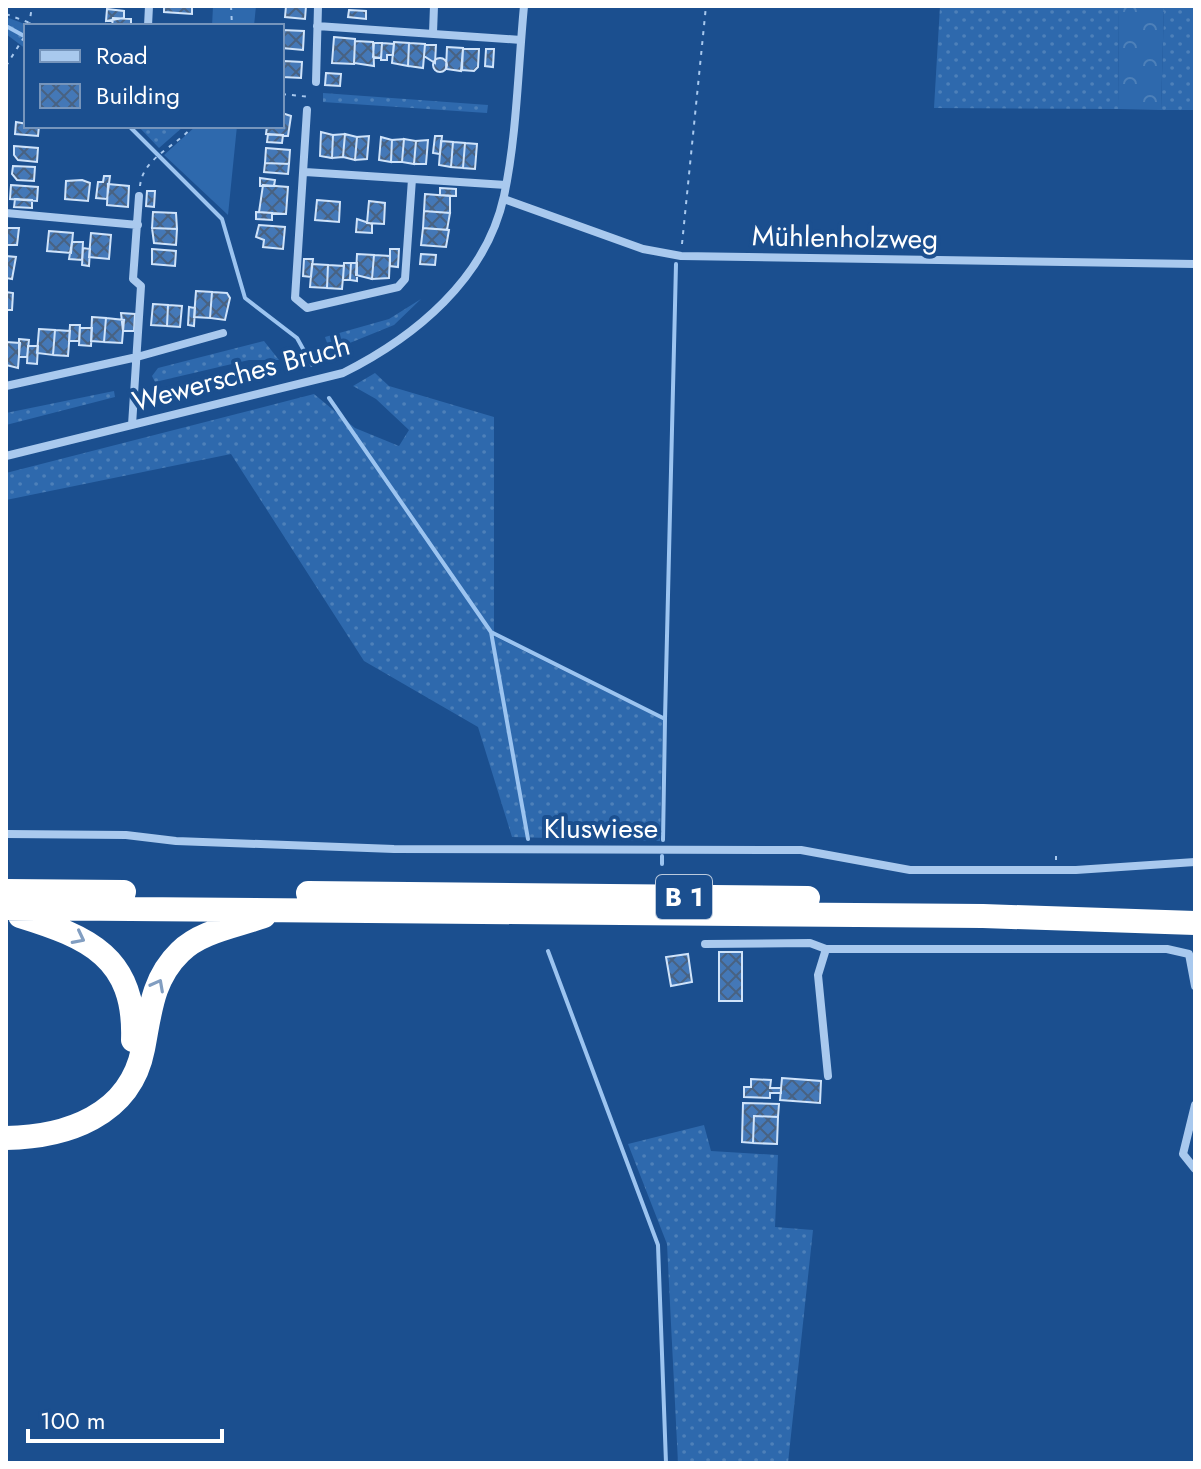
<svg xmlns="http://www.w3.org/2000/svg" width="1201" height="1469" font-family="Jost,sans-serif">
<defs>
<pattern id="grass-dots" width="8" height="8" patternUnits="userSpaceOnUse" patternTransform="scale(2)"><rect width="8" height="8" fill="#2e69ad"/><path d="M2 2h.1M6 6h.1" fill="none" stroke="#4d80b9" stroke-width="1.8" stroke-linecap="round"/></pattern>
<pattern id="forest-crowns" width="20" height="18" patternUnits="userSpaceOnUse" patternTransform="scale(2)"><rect width="20" height="18" fill="#2e69ad"/><path d="M2 6a3 3 0 1 1 6 0M12 15a3 3 0 1 1 6 0" fill="none" stroke="#4d80b9"/></pattern>
<pattern id="building-cross-hatch" width="8" height="8" patternUnits="userSpaceOnUse" patternTransform="scale(2)"><rect width="8" height="8" fill="#4478b7"/><path d="M0 0l8 8M0 8l8-8" fill="none" stroke="#486282"/></pattern>
</defs>
<rect width="100%" height="100%" fill="#1b4f8f"/>
<path fill="url(#grass-dots)" d="M940 6H1119L1118 109 934 108Z
M1164 6H1195V110H1161Z
M6 17 30 26H26V49L6 34Z
M323 93 488 105 487 113 323 102Z
M138 126H184L159 148Z
M421 299 394 325 330 351 325 337 389 319Z
M264 341 279 360H249L155 382 152 376 158 368Z
M375 373 389 386 494 417V636L663 720 660 841 512 837 478 727 364 661 231 454 6 500V473L314 394 355 428 399 446 409 430 376 399 353 386Z
M114 391 115 397 6 425V413Z
M704 1125 711 1151 778 1155 775 1227 813 1230 788 1463H678L667 1244 628 1144Z"/>
<path fill="url(#forest-crowns)" d="M1119 6H1164L1161 110 1118 109Z"/>
<path fill="#2e69ad" d="M213 6H256L254 26H212Z
M196 126H237L228 215 164 155Z"/>
<g fill="none" stroke-linecap="round" stroke-linejoin="round">
<path stroke="#9cc4f0" stroke-width="4" d="M6 26 26 37
M129 126 222 219 245 298 297 338 312 365
M329 398 491 632 528 839
M491 632 665 719 663 840
M665 719 676 264
M662 856V864
M548 951 658 1245 666 1463"/>
</g>
<path fill="url(#building-cross-hatch)" stroke="#cfe3fa" stroke-width="2" d="M164 6H192V14L164 12Z
M286 6H306L305 19 285 17Z
M107 9 124 11V18L106 21Z
M349 10 366 11V19L348 17Z
M113 18 131 19V26H112Z
M282 30 304 31 303 50 282 48Z
M334 37 355 39 354 64 332 63Z
M355 41 373 42 374 66 354 63Z
M394 42 409 43 408 66 392 63Z
M374 43H382L381 58 373 57Z
M382 43 394 44 393 55H387V60H381Z
M409 43 425 44 423 68 408 66Z
M425 45H436L435 63 424 56Z
M447 47 463 48 461 71 446 69Z
M463 49H479L478 67 474 71 462 70Z
M486 49H494L493 67 485 66Z
M433 65a7 7 0 1 1 14 0a7 7 0 1 1-14 0Z
M284 61 302 62 301 78 283 77Z
M326 73 341 74 340 86 325 85Z
M282 113 291 116 288 136 266 134 267 126H282Z
M16 122 39 126 38 136 15 134Z
M321 132 333 135 332 158 320 156Z
M268 134 283 135 282 143 267 142Z
M345 134 357 137 355 160 343 157Z
M345 134 343 157 332 158 333 135Z
M369 136 367 159 355 160 357 137Z
M435 136H442L440 154 433 153Z
M381 137 392 140 391 162 379 160Z
M404 139 402 162H391L392 140Z
M404 139 416 141 414 164 402 162Z
M428 140 426 164H414L416 141Z
M441 141 453 142 451 167 439 165Z
M453 142 465 143 463 168 451 167Z
M465 143 477 144 475 169 463 168Z
M14 146 38 148 37 162 18 160 14 155Z
M266 148 290 150 289 164 265 163Z
M265 163 289 164 288 174 264 172Z
M13 166 35 167 34 181 17 180 12 174Z
M104 176H110L107 199 96 198 98 182H103Z
M260 178 275 180 274 186H260Z
M82 180 90 183 88 201 65 199 66 181Z
M108 184 129 186 128 207 107 205Z
M11 185 38 187 37 201 10 199Z
M263 185 288 187 286 214 259 212Z
M440 188 456 189V196L440 195Z
M147 191H155L154 207 146 206Z
M425 194 450 196V213L424 211Z
M15 199 32 200V208L14 207Z
M317 200 340 202 339 222 315 220Z
M369 201 385 203 384 224 367 223Z
M424 211 450 213 447 230 423 228Z
M153 212 176 213 177 229 152 228Z
M256 212 272 213V220L256 219Z
M357 219 372 224V233L356 232Z
M259 225 285 227 283 249 263 247 264 240 256 237Z
M6 228H19L17 245H6Z
M152 228 177 229 176 245 154 243Z
M423 228 449 230 446 247 421 245Z
M49 231 73 233 71 253 47 251Z
M91 233 111 235 109 259 89 257Z
M72 242H83L82 260 69 259Z
M83 248 90 249 89 266 82 265Z
M152 249 176 251 175 266 152 264Z
M390 249H399L398 267 390 266Z
M357 254 374 255 372 279 356 275Z
M421 254 436 255 435 265 420 264Z
M374 255 390 256 389 278 372 279Z
M6 256 16 257 12 279 6 278Z
M304 259H313L311 277 303 276Z
M344 263H351L350 280H343Z
M351 263H357V281L350 280Z
M312 264 328 265 327 288 310 287Z
M328 265 344 266 342 289 327 288Z
M196 291 212 292 210 318 194 317Z
M6 292 13 293 12 310H6Z
M212 292 227 293 230 298 225 320 210 318Z
M153 304 168 305 167 326 151 325Z
M168 305 182 306 180 327 167 326Z
M189 307 195 308 194 326 188 325Z
M121 313 135 314 134 331H123Z
M92 317 106 318 104 342 91 341Z
M106 318 124 320 122 343 104 342Z
M70 325H80L79 341H69Z
M80 328H92L91 346 79 345Z
M39 329 55 330 53 355 37 353Z
M55 330 70 331 68 356 53 355Z
M19 339 29 340 27 357H19Z
M6 342 20 343 18 368 6 365Z
M28 346H38L37 364 27 363Z
M719 952H742V1001H719Z
M688 954 692 982 671 986 666 957Z
M782 1078 821 1081 820 1103 780 1100Z
M751 1079 771 1080 770 1088H781V1093H770V1098L744 1097V1087H751Z
M743 1103 779 1104 778 1117 754 1116 753 1143 742 1142Z
M754 1116 778 1117 777 1144 753 1143Z"/>
<g fill="none" stroke-linecap="round" stroke-linejoin="round">
<path stroke="#a9c9ee" stroke-width="2" stroke-dasharray="4 6" stroke-linecap="butt" d="M231 6 232 26
M6 14 38 26
M29 26 32 6
M6 66 26 34
M282 94 310 97
M140 186C143 157 176 147 193 126
M682 244 706 6
M1056 860V850"/>
<path stroke="#a9c9ee" stroke-width="8" d="M148 26 149 6
M317 26 521 40
M433 33 434 6
M316 82 318 6
M307 110 295 298 307 308 398 287 405 279 412 179
M305 172 506 185
M504 199 643 249 681 256 1195 264
M6 213 138 225
M6 386 137 357 223 333
M132 425 141 286 133 279 139 196
M6 456 343 373C415 337 486 279 504 196 517 135 518 68 524 6
M6 834 126 835 176 841 394 849 801 850 910 870H1076L1195 862
M705 944 810 943 826 949H1167L1189 954 1195 986
M826 949 818 975 828 1076
M1195 1105 1183 1154 1195 1169"/>
<path stroke="#fff" stroke-width="24" d="M6 891 124 892
M308 893 808 898
M6 908 983 916 1195 923
M20 916C88 937 136 957 133 1040
M6 1138C66 1137 130 1116 143 1049 150 1013 152 979 180 952 201 931 237 926 264 916"/>
</g>
<defs><path id="oneway-chevron" d="M-2-3.5L2.5 0L-2 3.5" fill="none" stroke-width="1.6" stroke-linecap="round" stroke-linejoin="round" transform="scale(2)"/></defs>
<g stroke="#829ec1">
<use href="#oneway-chevron" transform="translate(79 938) rotate(27)"/>
<use href="#oneway-chevron" transform="translate(158 985) rotate(-62)"/>
</g>
<g text-anchor="middle" stroke-width="8" stroke-linejoin="round" paint-order="stroke">
<rect fill="#1b4f8f" stroke="#bbcadd" stroke-width="2" x="656" y="875" width="56" height="44" rx="6"/>
<g font-size="26" font-weight="bold" fill="#fff">
<text x="684" y="906">B 1</text>
</g>
<g font-size="28" fill="#fff" stroke="#1b4f8f">
<text transform="translate(845 237) rotate(1)" y="10">Mühlenholzweg</text>
<text transform="translate(241 373) rotate(-15)" y="10">Wewersches Bruch</text>
<text x="601" y="838">Kluswiese</text>
</g>
</g>
<rect width="1201" height="1469" fill="none" stroke="#ffffff" stroke-width="16"/>
<rect x="24" y="24" width="260" height="104" fill="#1b4f8f" stroke="#7695bc" stroke-width="2"/>
<rect x="40" y="50" width="40" height="12" fill="#a9c9ee" stroke="#7695bc" stroke-width="2"/>
<text x="96" y="64" font-size="24" fill="#ffffff">Road</text>
<rect x="40" y="84" width="40" height="24" fill="url(#building-cross-hatch)" stroke="#7695bc" stroke-width="2"/>
<text x="96" y="104" font-size="24" fill="#ffffff">Building</text>
<path d="M28 1429v12h194v-12" fill="none" stroke="#ffffff" stroke-width="4"/>
<text x="40" y="1429" font-size="24" fill="#ffffff" stroke="#1b4f8f" stroke-width="6" paint-order="stroke">100 m</text>
</svg>
